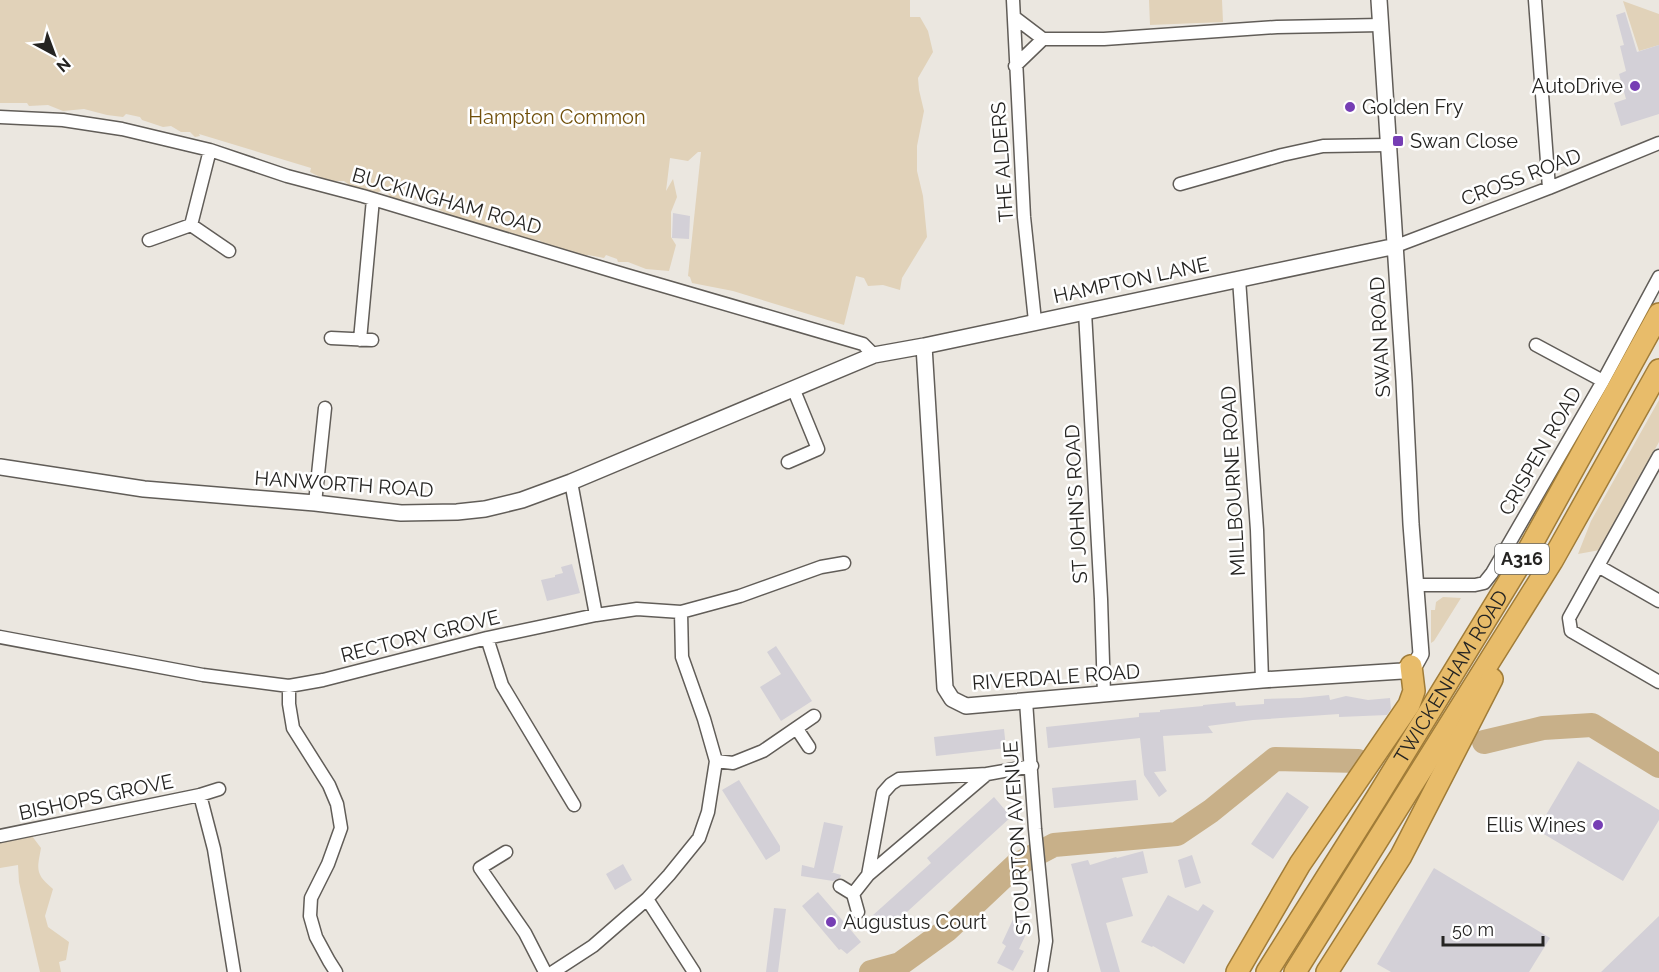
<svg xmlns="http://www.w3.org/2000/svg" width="1659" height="972" font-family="Raleway,sans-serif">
<rect width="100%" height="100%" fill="#ebe7e0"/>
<path fill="#e1d2b9" d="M0 0H910V17H920L928 31 933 52 918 78 919 90 924 111 917 146V171L923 196 927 237 902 278 900 290 883 285 868 286 864 278 856 276 844 325 733 291 692 283 690 277 688 276 701 152H698L688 161 670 158 666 191 673 179 677 197 671 212V237L676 245 669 271 646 269 628 262H618L617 259 606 255 604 258 588 255 576 259 560 255 539 240 523 243 497 230 467 222 439 210V205L404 196 402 200 391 198 387 192 381 191 374 194 358 192 344 181H328L310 172 311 168 199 134 200 136 195 137 190 132H181L171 126 163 127 142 120 140 117 126 114 123 117 107 115 84 109 63 111 48 105 29 106 27 103H0Z
M1149 0H1222L1223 22 1150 25Z
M1623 1 1659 14V45L1639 51Z
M1659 400V442L1600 550 1578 554 1591 521Z
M1443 597 1461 598 1434 641 1431 643V610H1435L1436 602Z
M32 836 41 848C37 870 35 874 53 889L45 916 48 927 69 942 66 960 59 962 61 972H40L19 882 18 865 0 868V843Z"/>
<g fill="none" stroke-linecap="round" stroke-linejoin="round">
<path stroke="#c8b089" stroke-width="24" d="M1484 742 1543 728 1592 725 1659 766
M871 972 900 964 947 930 1016 865 1054 845 1177 834 1211 811 1275 759 1358 761"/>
</g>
<path fill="#d3d0d7" d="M1625 12 1637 52 1659 45V114L1621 126 1614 103 1626 99 1619 74 1626 71 1620 46 1624 45 1616 15Z
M673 213 690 216 689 239 672 238Z
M572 564 580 593 547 601 541 580 555 577V575L563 573 561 567Z
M776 646 812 701 781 721 760 687 781 674 767 652Z
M1329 695 1330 700 1346 696 1368 700 1390 698 1391 709 1387 715 1339 717V714L1253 720 1208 726 1213 733 1163 736 1166 771 1154 772 1167 791 1159 797 1144 775 1140 738 1048 748 1046 727 1139 717V713L1160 712V710L1203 706V705L1235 702 1236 706 1264 704V699L1300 698Z
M1004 729 1006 748 936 756 934 737Z
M1578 761 1659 810V820L1623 881 1537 830Z
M739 780 780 846V851L766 860 722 790Z
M1136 780 1138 800 1054 808 1052 788Z
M1287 792 1309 807 1273 859 1251 844Z
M994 797 1011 817 885 932 872 916 931 863 927 858Z
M824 822 843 826 833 872H831L841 875 840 878 833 881 801 876 802 865 814 868Z
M1143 851 1148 873 1122 878 1133 916 1106 923 1120 972H1101L1071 864 1088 860 1090 865 1116 857 1117 858Z
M1192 855 1201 883 1185 888 1178 860Z
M623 864 632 880 615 890 606 874Z
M1434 868 1550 938 1529 972H1391L1377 964Z
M818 892 861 942 847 954 841 949 839 950 802 906Z
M1168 895 1198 911 1203 904 1214 911 1184 964 1153 946 1152 947 1141 942Z
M774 908 786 909 778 972H766Z
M1015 915 1025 922 1022 927 1028 930 1019 949 1024 951 1013 971 997 963 1006 946 1002 943Z
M1659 916V972H1601Z"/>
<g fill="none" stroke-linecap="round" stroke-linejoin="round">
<g stroke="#615d58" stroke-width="15">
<path id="minor" d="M1013 0 1024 217 1035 321
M1535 0 1549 188
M1014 17 1043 39
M1015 66 1043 39H1104L1277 27 1381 25
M0 117 63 120 122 129 210 150 287 176 363 196 626 275 863 344 874 355
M210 150 191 225 229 251
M1180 184 1282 155 1323 146 1388 145
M149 240 191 225
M1396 246 1549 188 1659 143
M1239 279 1257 530 1262 680
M1085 312 1101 599 1104 694
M331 338 372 340
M360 340 373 199
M1536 345 1603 381
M1659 456 1569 618 1571 631 1659 682
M788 462 818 449 793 388
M571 482 596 615
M315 503 325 408
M1598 566 1659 601
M1417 585H1475L1484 583 1492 573 1603 381 1659 277
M0 637 203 675 289 686 323 680 487 638 596 615 637 609 681 612 740 596 821 567 844 563
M487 638 502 685 574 805
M289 686V704L293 728 329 785 337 804 341 828 328 864 311 898 310 916 316 937 329 961 336 972
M1026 701 1035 829 1046 941 1041 972
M797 729 809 747
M716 761 733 763 763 751 814 716
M200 795 214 849 234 972
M0 836 200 795 219 789
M506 852 480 868 525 933 545 972
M868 875 987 774 1032 766
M840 886 853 894
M647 899 694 972
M858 912 853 894 868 875 883 793 891 784 899 779 987 774
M553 972 593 946 647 899 669 875 699 838 708 812 716 761 704 719 682 657 681 612"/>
</g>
<g stroke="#615d58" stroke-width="18">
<path id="tertiary" d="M924 346 945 688 952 699 966 706 1262 680 1402 671 1416 663 1421 654 1411 524 1404 381 1379 0
M0 467 144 489 315 503 401 513 457 512 485 509 522 500 571 482 874 355 924 346 1396 246"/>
</g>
<g stroke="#a07c38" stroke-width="24">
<g id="trunk">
<path d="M1237 972 1300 864 1409 705 1414 691 1411 666"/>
<path id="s1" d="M1267 972 1376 799 1529 549 1659 314"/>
<path d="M1295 972 1552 561 1659 370"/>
<path d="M1327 972 1401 856 1492 679"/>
</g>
</g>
<use href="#minor" stroke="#fff" stroke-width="12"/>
<use href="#tertiary" stroke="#fff" stroke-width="15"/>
<use href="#trunk" stroke="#e8bc6a" stroke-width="21"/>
</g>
<g fill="#763eb4" stroke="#fff" stroke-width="2">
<circle cx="1635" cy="86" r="6"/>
<circle cx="1350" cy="107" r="6"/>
<rect x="1392" y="135" width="12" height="12" rx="3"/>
<circle cx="1598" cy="825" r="6"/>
<circle cx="831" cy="922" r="6"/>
</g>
<g text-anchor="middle" stroke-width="5" stroke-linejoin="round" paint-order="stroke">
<rect fill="#fff" stroke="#666664" stroke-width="1.5" x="1495" y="544" width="54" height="30" rx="4.5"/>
<g font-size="18" font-weight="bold" fill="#252422">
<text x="1522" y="565">A316</text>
</g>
<g font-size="20" fill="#252422" stroke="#fff" text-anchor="start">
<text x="1623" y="93" text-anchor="end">AutoDrive</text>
<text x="1362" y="114">Golden Fry</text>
<text x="1410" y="148">Swan Close</text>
<text x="1586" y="832" text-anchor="end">Ellis Wines</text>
<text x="843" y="929">Augustus Court</text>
</g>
<g font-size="20" fill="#704f0a" stroke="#fff">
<text x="557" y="124">Hampton Common</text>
</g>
<g font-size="20" fill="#252422" stroke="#fff">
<text transform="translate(1002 162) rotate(-94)" y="7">THE ALDERS</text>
<text transform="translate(1521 177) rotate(-21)" y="7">CROSS ROAD</text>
<text transform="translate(447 201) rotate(16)" y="7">BUCKINGHAM ROAD</text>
<text transform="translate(1131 280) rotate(-12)" y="7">HAMPTON LANE</text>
<text transform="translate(1380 337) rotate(-93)" y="7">SWAN ROAD</text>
<text transform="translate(1540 451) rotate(-60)" y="7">CRISPEN ROAD</text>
<text transform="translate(1233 481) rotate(-93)" y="7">MILLBOURNE ROAD</text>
<text transform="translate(344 484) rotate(4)" y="7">HANWORTH ROAD</text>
<text transform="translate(1076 504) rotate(-93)" y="7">ST JOHN'S ROAD</text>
<text transform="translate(420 636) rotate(-14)" y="7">RECTORY GROVE</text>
<text transform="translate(1056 677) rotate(-4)" y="7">RIVERDALE ROAD</text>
<text dy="7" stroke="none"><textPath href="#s1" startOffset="348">TWICKENHAM ROAD</textPath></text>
<text transform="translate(96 797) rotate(-12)" y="7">BISHOPS GROVE</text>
<text transform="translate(1017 838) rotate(-94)" y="7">STOURTON AVENUE</text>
</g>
</g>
<g transform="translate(54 54) rotate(139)" stroke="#ffffff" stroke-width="4.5" paint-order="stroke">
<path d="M0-4.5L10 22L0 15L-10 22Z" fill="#252422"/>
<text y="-9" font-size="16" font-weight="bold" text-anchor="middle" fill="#252422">N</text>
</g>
<path d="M1443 936v9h100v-9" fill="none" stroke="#252422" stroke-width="3"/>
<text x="1452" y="936" font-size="18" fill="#252422" stroke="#ffffff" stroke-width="4.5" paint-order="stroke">50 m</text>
</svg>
